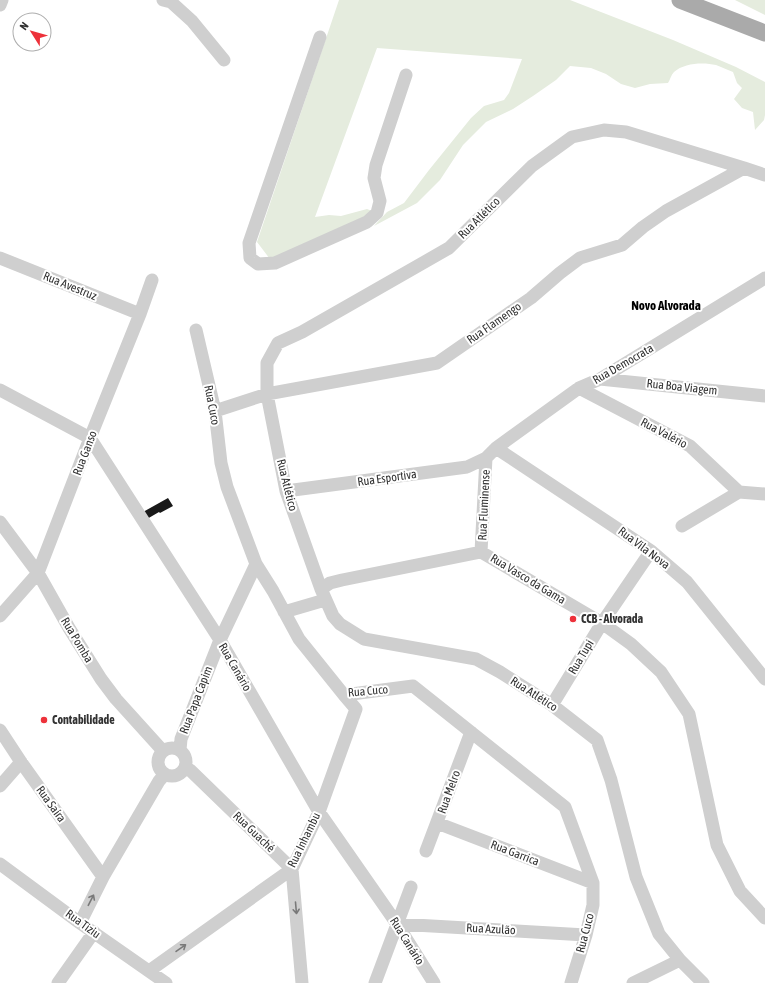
<svg xmlns="http://www.w3.org/2000/svg" width="765" height="983" font-family="'Asap Condensed',sans-serif">
<rect width="100%" height="100%" fill="#fff"/>
<path fill="#e5ecde" d="M339 0H570L673 40 736 67 765 82V115L764 120 755 130 753 112 742 108 734 99 742 88 737 83 733 72C727 70 722 67 716 65 703 62 684 63 674 72 671 75 670 80 668 83L650 84 635 88 621 84 606 74 591 68 570 66 556 80 533 96 513 109 486 122 463 145 440 180 417 203 374 226 387 212 404 203 429 170 471 118 484 106 504 100 509 93 522 59 377 48 315 217 329 215 341 216 367 209 377 213 273 263 257 242Z
M735 0H765V15Z"/>
<path fill="#191919" d="M168 498 173 506 160 513 159 512 147 519 143 512Z"/>
<g fill="none" stroke-linecap="round" stroke-linejoin="round">
<path stroke="#cfcfcf" stroke-width="13" d="M163 0 171 2 192 21 224 60
M0 5 2 0
M320 37 249 243 250 258 258 264 275 263 367 222 377 213 380 201 374 178 376 165 406 75
M0 258 140 314
M196 330 215 411 221 463 227 487 256 564 273 591 299 639 344 695 413 686 565 807 593 883V905L586 935 571 983
M600 379 765 396
M579 388 690 446 739 492
M0 390 90 438 220 640 319 812 397 924 434 983
M215 411 267 394 437 363 531 298 560 273 580 258 622 245 643 227 666 211 744 168
M496 448 651 551 687 582 765 679
M286 491 467 467 486 458 496 448 579 388 600 379 765 278
M0 522 38 573 69 628 101 679 116 699 163 751
M682 526 739 492 765 494
M481 552 486 458
M321 589 330 583 342 580 481 552 602 623 631 644 661 672 689 714 717 845 740 891 765 918
M284 612 325 600
M0 616 38 573 90 438 140 314 152 280
M552 705 602 623 651 551
M0 730 21 762 103 877
M158 762a14 14 0 1 1 28 0a14 14 0 1 1-28 0Z
M180 750 181 739 220 640 256 564
M185 767 190 770 292 869 302 983
M0 786 21 762
M437 823 593 883
M426 851 471 732
M0 864 80 923 166 983
M80 923 103 877 159 781 165 774
M397 924 586 935
M149 971 292 869 319 812 356 709 344 695
M58 983 94 932
M375 983 411 887
M633 983 680 960
M703 983 680 960 659 934 636 877 611 780 597 740 552 705 500 672 476 659 364 639 340 624 333 616 321 589 286 491 267 394V363L278 343 302 332 449 248 532 166 572 137 604 130 626 132 744 168 765 175"/>
<path stroke="#aaa" stroke-width="17" d="M680 0 765 33"/>
</g>
<defs><path id="oneway-shaft" d="M-6 0H5M1.5-3L5.5 0L1.5 3" fill="none" stroke-width="1.6" stroke-linecap="round" stroke-linejoin="round"/></defs>
<g stroke="#797979">
<use href="#oneway-shaft" transform="translate(91 900) rotate(-63)"/>
<use href="#oneway-shaft" transform="translate(296 908) rotate(85)"/>
<use href="#oneway-shaft" transform="translate(181 948) rotate(-35)"/>
</g>
<g fill="#ed313a" stroke="#fff" stroke-width="1.5">
<circle cx="573" cy="619" r="4"/>
<circle cx="44" cy="720" r="4"/>
</g>
<g text-anchor="middle" stroke-width="4" stroke-linejoin="round" paint-order="stroke">
<g font-size="12" fill="#323232" stroke="#fff">
<text transform="translate(479 218) rotate(-45)" y="4">Rua Atlético</text>
<text transform="translate(70 286) rotate(22)" y="4">Rua Avestruz</text>
<text transform="translate(494 323) rotate(-35)" y="4">Rua Flamengo</text>
<text transform="translate(623 364) rotate(-30)" y="4">Rua Democrata</text>
<text transform="translate(682 387) rotate(6)" y="4">Rua Boa Viagem</text>
<text transform="translate(212 405) rotate(79)" y="4">Rua Cuco</text>
<text transform="translate(664 433) rotate(28)" y="4">Rua Valério</text>
<text transform="translate(85 453) rotate(-69)" y="4">Rua Ganso</text>
<text transform="translate(387 478) rotate(-8)" y="4">Rua Esportiva</text>
<text transform="translate(287 485) rotate(76)" y="4">Rua Atlético</text>
<text transform="translate(484 505) rotate(-87)" y="4">Rua Fluminense</text>
<text transform="translate(644 548) rotate(37)" y="4">Rua Vila Nova</text>
<text transform="translate(528 579) rotate(31)" y="4">Rua Vasco da Gama</text>
<text transform="translate(77 640) rotate(59)" y="4">Rua Pomba</text>
<text transform="translate(581 657) rotate(-59)" y="4">Rua Tupi</text>
<text transform="translate(235 667) rotate(60)" y="4">Rua Canário</text>
<text transform="translate(368 691) rotate(-5)" y="4">Rua Cuco</text>
<text transform="translate(534 694) rotate(33)" y="4">Rua Atlético</text>
<text transform="translate(196 700) rotate(-69)" y="4">Rua Papa Capim</text>
<text transform="translate(449 792) rotate(-70)" y="4">Rua Melro</text>
<text transform="translate(51 804) rotate(54)" y="4">Rua Saíra</text>
<text transform="translate(254 832) rotate(44)" y="4">Rua Guaché</text>
<text transform="translate(304 840) rotate(-64)" y="4">Rua Inhambu</text>
<text transform="translate(515 853) rotate(21)" y="4">Rua Garrica</text>
<text transform="translate(83 924) rotate(36)" y="4">Rua Tiziu</text>
<text transform="translate(491 929) rotate(3)" y="4">Rua Azulão</text>
<text transform="translate(585 933) rotate(-75)" y="4">Rua Cuco</text>
<text transform="translate(407 941) rotate(58)" y="4">Rua Canário</text>
</g>
<g font-size="12" font-weight="bold" fill="#323232" stroke="#fff" text-anchor="start">
<text x="581" y="623">CCB - Alvorada</text>
<text x="52" y="724">Contabilidade</text>
</g>
<g font-size="13" font-weight="bold" fill="#000" stroke="#fff">
<text x="666" y="310">Novo Alvorada</text>
</g>
</g>
<g transform="translate(32 32) rotate(307)"><circle r="19" fill="#ffffff" stroke="#adadad"/>
<path d="M0-3L7 15L0 10L-7 15Z" fill="#ed313a"/>
<text y="-6" font-size="11" font-weight="bold" text-anchor="middle" fill="#323232">N</text>
</g>
</svg>
